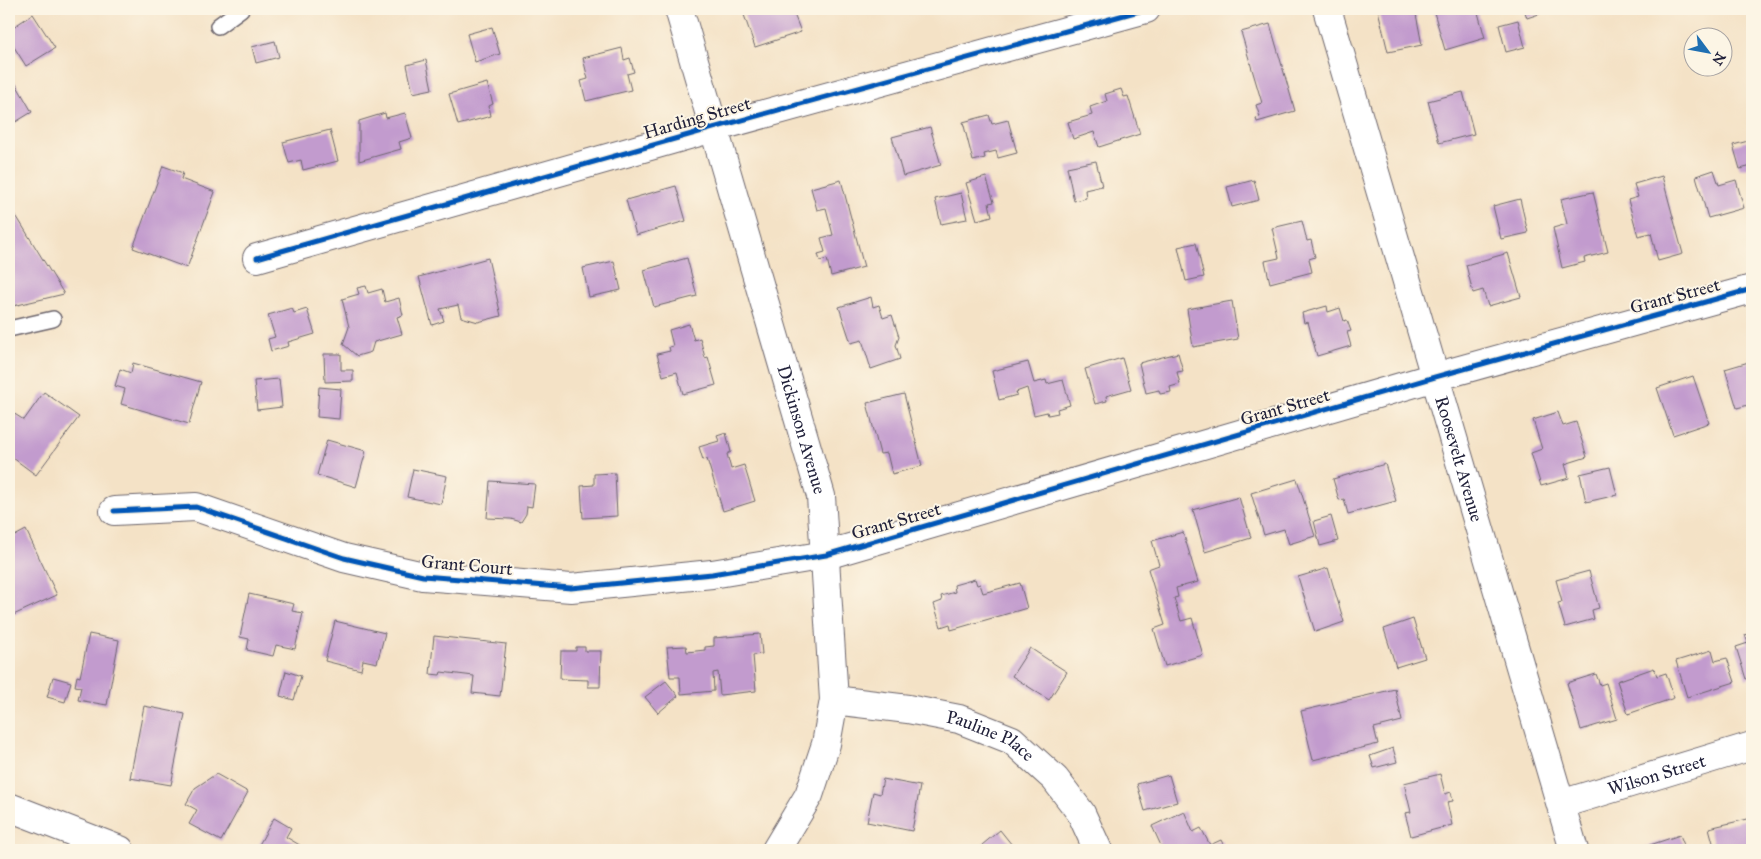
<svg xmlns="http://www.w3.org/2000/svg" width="1761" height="859" font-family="'IM FELL Great Primer',serif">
<rect width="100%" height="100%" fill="#fcf5e5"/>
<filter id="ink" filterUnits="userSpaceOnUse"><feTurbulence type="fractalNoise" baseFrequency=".02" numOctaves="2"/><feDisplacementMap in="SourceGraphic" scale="10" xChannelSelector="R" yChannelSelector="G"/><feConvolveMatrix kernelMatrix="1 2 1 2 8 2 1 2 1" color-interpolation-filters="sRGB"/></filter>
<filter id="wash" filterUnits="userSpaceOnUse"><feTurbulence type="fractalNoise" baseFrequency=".0096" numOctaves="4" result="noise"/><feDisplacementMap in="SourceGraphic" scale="20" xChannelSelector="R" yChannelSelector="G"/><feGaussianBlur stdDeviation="1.12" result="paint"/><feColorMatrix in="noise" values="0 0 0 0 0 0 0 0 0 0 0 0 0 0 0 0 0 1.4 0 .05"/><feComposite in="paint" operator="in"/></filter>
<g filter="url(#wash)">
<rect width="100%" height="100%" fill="#f4e2c6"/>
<g id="blocks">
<path fill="#c29bce" d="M742 9H792L801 32 755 47Z
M1383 9H1415L1422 45 1388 52 1378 10Z
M1433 9H1477L1485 38 1445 50Z
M1524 9H1554L1527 18Z
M33 14 55 48 26 66 9 39V30Z
M1518 20 1525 47 1506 52 1499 25Z
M1270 24 1295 111 1257 122 1256 118 1260 117 1256 105 1262 103 1241 32Z
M492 27 500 54 475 62 467 34Z
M275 41 279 57 256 63 252 47Z
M622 48 624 60 630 58 634 72 627 74 631 90 586 101 581 81 588 79 583 58Z
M426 60 432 89 413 93 407 65Z
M9 72 32 112 9 126Z
M487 83 493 104 489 106 491 116 458 125 449 94Z
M1121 89 1124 97 1128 96 1140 134 1099 147 1094 132 1073 139 1068 122 1092 115 1090 107 1107 101 1105 94Z
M1463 92 1474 134 1439 143 1428 101Z
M385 113 386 118 405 113 412 138 399 142 401 149 359 161V121Z
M989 115 992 124 1008 120 1017 153 998 158 996 151 984 154 985 158 973 161 963 122Z
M930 127 941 165 903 176 892 137Z
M330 130 338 161 303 170 301 160 289 163 283 142Z
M1752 140V166L1740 169 1733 145Z
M1096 161 1102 186 1085 190 1086 198 1074 201 1067 167Z
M163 166 183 173 181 179 215 192 187 268 133 248Z
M1714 170 1719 185 1736 180 1744 208 1708 218 1696 176Z
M1662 176 1683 254 1658 261 1651 233 1638 236 1628 200 1638 197 1634 184Z
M986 177 994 202 989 203 992 216 977 220 966 183Z
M841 180 864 267 831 276 827 259 820 261 818 254 825 252 821 238 833 235 826 208 817 210 811 188Z
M1254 180 1259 200 1232 207 1227 187Z
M676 186 686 221 636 235 626 200Z
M1593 192 1608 252 1584 258 1585 262 1562 268 1553 228 1567 224 1561 199Z
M961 193 967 219 941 224 935 199Z
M1520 199 1528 233 1501 239 1493 206Z
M9 204 64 294 9 307Z
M1302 221 1307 241 1311 240 1315 257 1309 259 1312 272 1270 283 1265 261 1279 258 1272 228Z
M1196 243 1204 277 1186 281 1178 247Z
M1508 253 1521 297 1488 306 1483 290 1473 293 1466 265Z
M488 258 501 316 478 322 461 317 458 305 440 309 444 321 432 325 419 277Z
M687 258 697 296 654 307 644 270Z
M614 261 621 290 589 297 583 268Z
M366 286 368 293 382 289 385 302 399 298 403 315 397 317 402 334 374 342 371 352 357 356 343 344 349 327 342 299 359 294 357 288Z
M871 297 873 307 879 305 883 318 892 315 899 337 896 345 900 359 871 369 862 340 851 343 839 307Z
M1232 301 1238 339 1193 347 1187 309Z
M1327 306 1328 312 1340 308 1344 321 1347 320 1351 331 1347 332 1351 346 1317 356 1308 322 1304 323 1302 313Z
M292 308 294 313 307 309 315 334 288 342 289 346 271 351 268 339 275 337 268 315Z
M689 324 694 340 700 338 705 358 708 357 716 385 683 394 677 372 663 376 657 354 670 351 669 347 673 346 669 330Z
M1178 353 1183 371 1177 372 1180 384 1170 387 1171 392 1160 394 1159 390 1146 393 1139 363Z
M324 354H341V370H353V381L325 382Z
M1122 358 1131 389 1106 396 1107 401 1095 404 1085 369Z
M1752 361V404L1737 408 1725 369Z
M1028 362 1034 383 1046 380 1047 384 1063 380 1070 405 1057 409 1058 413 1048 415 1047 412 1034 415 1027 388 1016 392 1017 395 999 400 992 371Z
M133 363 201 382 189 424 121 404 125 389 115 386 120 369 131 373Z
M1693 376 1709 423 1673 435 1657 388Z
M279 379 282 407 257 410 254 381Z
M319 387 341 389 339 419 317 417Z
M44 392 79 417 36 475 9 455V419L13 413 24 420Z
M904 394 922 466 892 474 887 453 880 454 867 403Z
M1558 412 1563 426 1576 422 1587 457 1565 464 1569 478 1541 486 1531 453 1542 449 1533 420Z
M726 433 731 452 727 454 731 469 744 465 755 501 723 511 707 459 703 460 699 447 719 441 717 436Z
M327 440 366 451 356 487 317 475Z
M1385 464 1396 501 1348 514 1344 499 1339 500 1333 479Z
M1610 467 1617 495 1586 502 1580 474Z
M413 469 447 476 441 504 407 497Z
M615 473 617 516 583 518 581 486 594 485V474Z
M1297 479 1315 536 1289 544 1284 529 1264 535 1251 493Z
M490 481 535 484 532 507 527 506 526 514 521 522 511 519 487 518Z
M1239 497 1251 538 1205 552 1193 510Z
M1331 516 1338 541 1320 546 1314 521Z
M26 530 57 595 9 617V539Z
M1183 532 1198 582 1176 588 1178 597 1174 598 1181 621 1192 618 1203 655 1165 666 1154 629 1165 625 1148 569 1159 565 1152 541Z
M1328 568 1344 622 1315 632 1298 577Z
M1589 571 1599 608 1592 610 1594 619 1565 627 1558 603 1562 602 1556 580Z
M975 579 977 585 980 584 983 593 1020 583 1027 608 951 630 950 624 941 627 934 604 942 601 941 596 955 592 954 585Z
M249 594 294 604 292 611 303 613 295 649 276 645 273 656 247 650 249 639 240 637Z
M1413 619 1425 658 1396 667 1384 629Z
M335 621 385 633 377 663 363 660 361 670 325 661Z
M1752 633V677L1746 679 1736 647 1748 643 1745 635Z
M89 634 119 640 107 705 78 700 81 687 75 686 77 676 80 677Z
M760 634 762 654 753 655 756 691 720 695 718 672 713 673 714 691 681 694 680 677H670L667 647 686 646 687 652 705 650V647L714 646V638Z
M434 636 506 644 500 696 472 693 474 676 441 672 440 675 430 674Z
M576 647H585V651H601L600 687H588V680L560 679 561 651H576Z
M1030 648 1067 672 1049 700 1012 676Z
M1712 650 1715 661 1727 658 1735 682 1687 697 1676 661Z
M1654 668 1657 676 1666 673 1674 698 1628 714 1617 681Z
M286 671 301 676 294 700 280 696Z
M1596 674 1600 685 1606 683 1617 719 1581 730 1567 683Z
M53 677 71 682 65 702 47 697Z
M666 681 678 696 658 713 645 697Z
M1395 689 1402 721 1374 728 1378 744 1313 760 1301 711Z
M144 706 185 714 171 785 130 778Z
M1393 748 1397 762 1374 768 1370 756Z
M216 774 248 792 221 841 189 824 197 810 186 804 195 788Z
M1440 774 1445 794 1451 792 1453 801 1447 802 1452 825 1411 836 1405 813 1411 812 1404 783Z
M1169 775 1177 802 1145 811 1137 784Z
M883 779 920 786 912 831 867 822 873 792 880 794Z
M1184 811 1193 832 1201 828 1210 845 1221 840 1226 850H1163L1152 826Z
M274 818 291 828 286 837 303 847 301 850H256Z
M1752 818V850H1715L1709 828Z
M1000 830 1016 850H976Z
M1680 835 1686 850H1635Z"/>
</g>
</g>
<g filter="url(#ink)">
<use href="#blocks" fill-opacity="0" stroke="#6c656c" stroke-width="1"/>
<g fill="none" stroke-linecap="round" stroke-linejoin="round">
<g stroke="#6c656c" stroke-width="18">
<path id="service" d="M218 26 241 9
M9 329 53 319"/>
</g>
<g stroke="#6c656c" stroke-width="30">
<g id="minor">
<path id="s1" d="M679 9 821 496 834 700 826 744 809 795 776 850"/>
<path id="s2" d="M1327 9 1574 850"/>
<path d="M257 258 713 128 1146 9"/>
<path d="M114 511 196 507 344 558 423 576 571 588 712 574 826 555 1435 377 1752 289"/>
<path id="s3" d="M834 700 908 709 959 719 1012 740 1055 779 1081 813 1098 850"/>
<path id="s4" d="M1561 804 1752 746"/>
</g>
</g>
<g stroke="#6c656c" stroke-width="30">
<path id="secondary" d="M9 807 120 850"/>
</g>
<use href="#service" stroke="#fff" stroke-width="15"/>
<use href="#minor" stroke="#fff" stroke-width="28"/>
<use href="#secondary" stroke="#fff" stroke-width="28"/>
<g stroke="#fcf5e5" stroke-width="8">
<path id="cycleway" d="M257 258 713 128 1146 9
M114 511 196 507 344 558 423 576 571 588 712 574 826 555 1435 377 1752 289"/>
</g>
<use href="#cycleway" stroke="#0057b8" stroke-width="5"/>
</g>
</g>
<g text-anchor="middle" stroke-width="4" stroke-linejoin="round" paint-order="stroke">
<g font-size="18" fill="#22223b" stroke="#fcf5e5">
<text transform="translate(697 118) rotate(-16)" y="6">Harding Street</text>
<text transform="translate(1675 296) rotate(-15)" y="6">Grant Street</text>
<text transform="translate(1285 407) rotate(-16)" y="6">Grant Street</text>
<text dy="6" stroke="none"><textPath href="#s1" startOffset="438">Dickinson Avenue</textPath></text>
<text dy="6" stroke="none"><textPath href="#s2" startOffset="469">Roosevelt Avenue</textPath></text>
<text transform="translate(896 521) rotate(-16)" y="6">Grant Street</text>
<text transform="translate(467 565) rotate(5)" y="6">Grant Court</text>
<text dy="6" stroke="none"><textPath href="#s3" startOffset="162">Pauline Place</textPath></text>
<text dy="6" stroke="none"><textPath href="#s4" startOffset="100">Wilson Street</textPath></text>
</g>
</g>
<rect width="1761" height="859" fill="none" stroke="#fcf5e5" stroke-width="30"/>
<g transform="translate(1708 52) rotate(122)"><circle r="24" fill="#fcf5e5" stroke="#a5a1a1"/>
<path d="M0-4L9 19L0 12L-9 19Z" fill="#1f6fb2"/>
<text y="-8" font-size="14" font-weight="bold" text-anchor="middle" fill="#22223b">N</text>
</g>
</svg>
